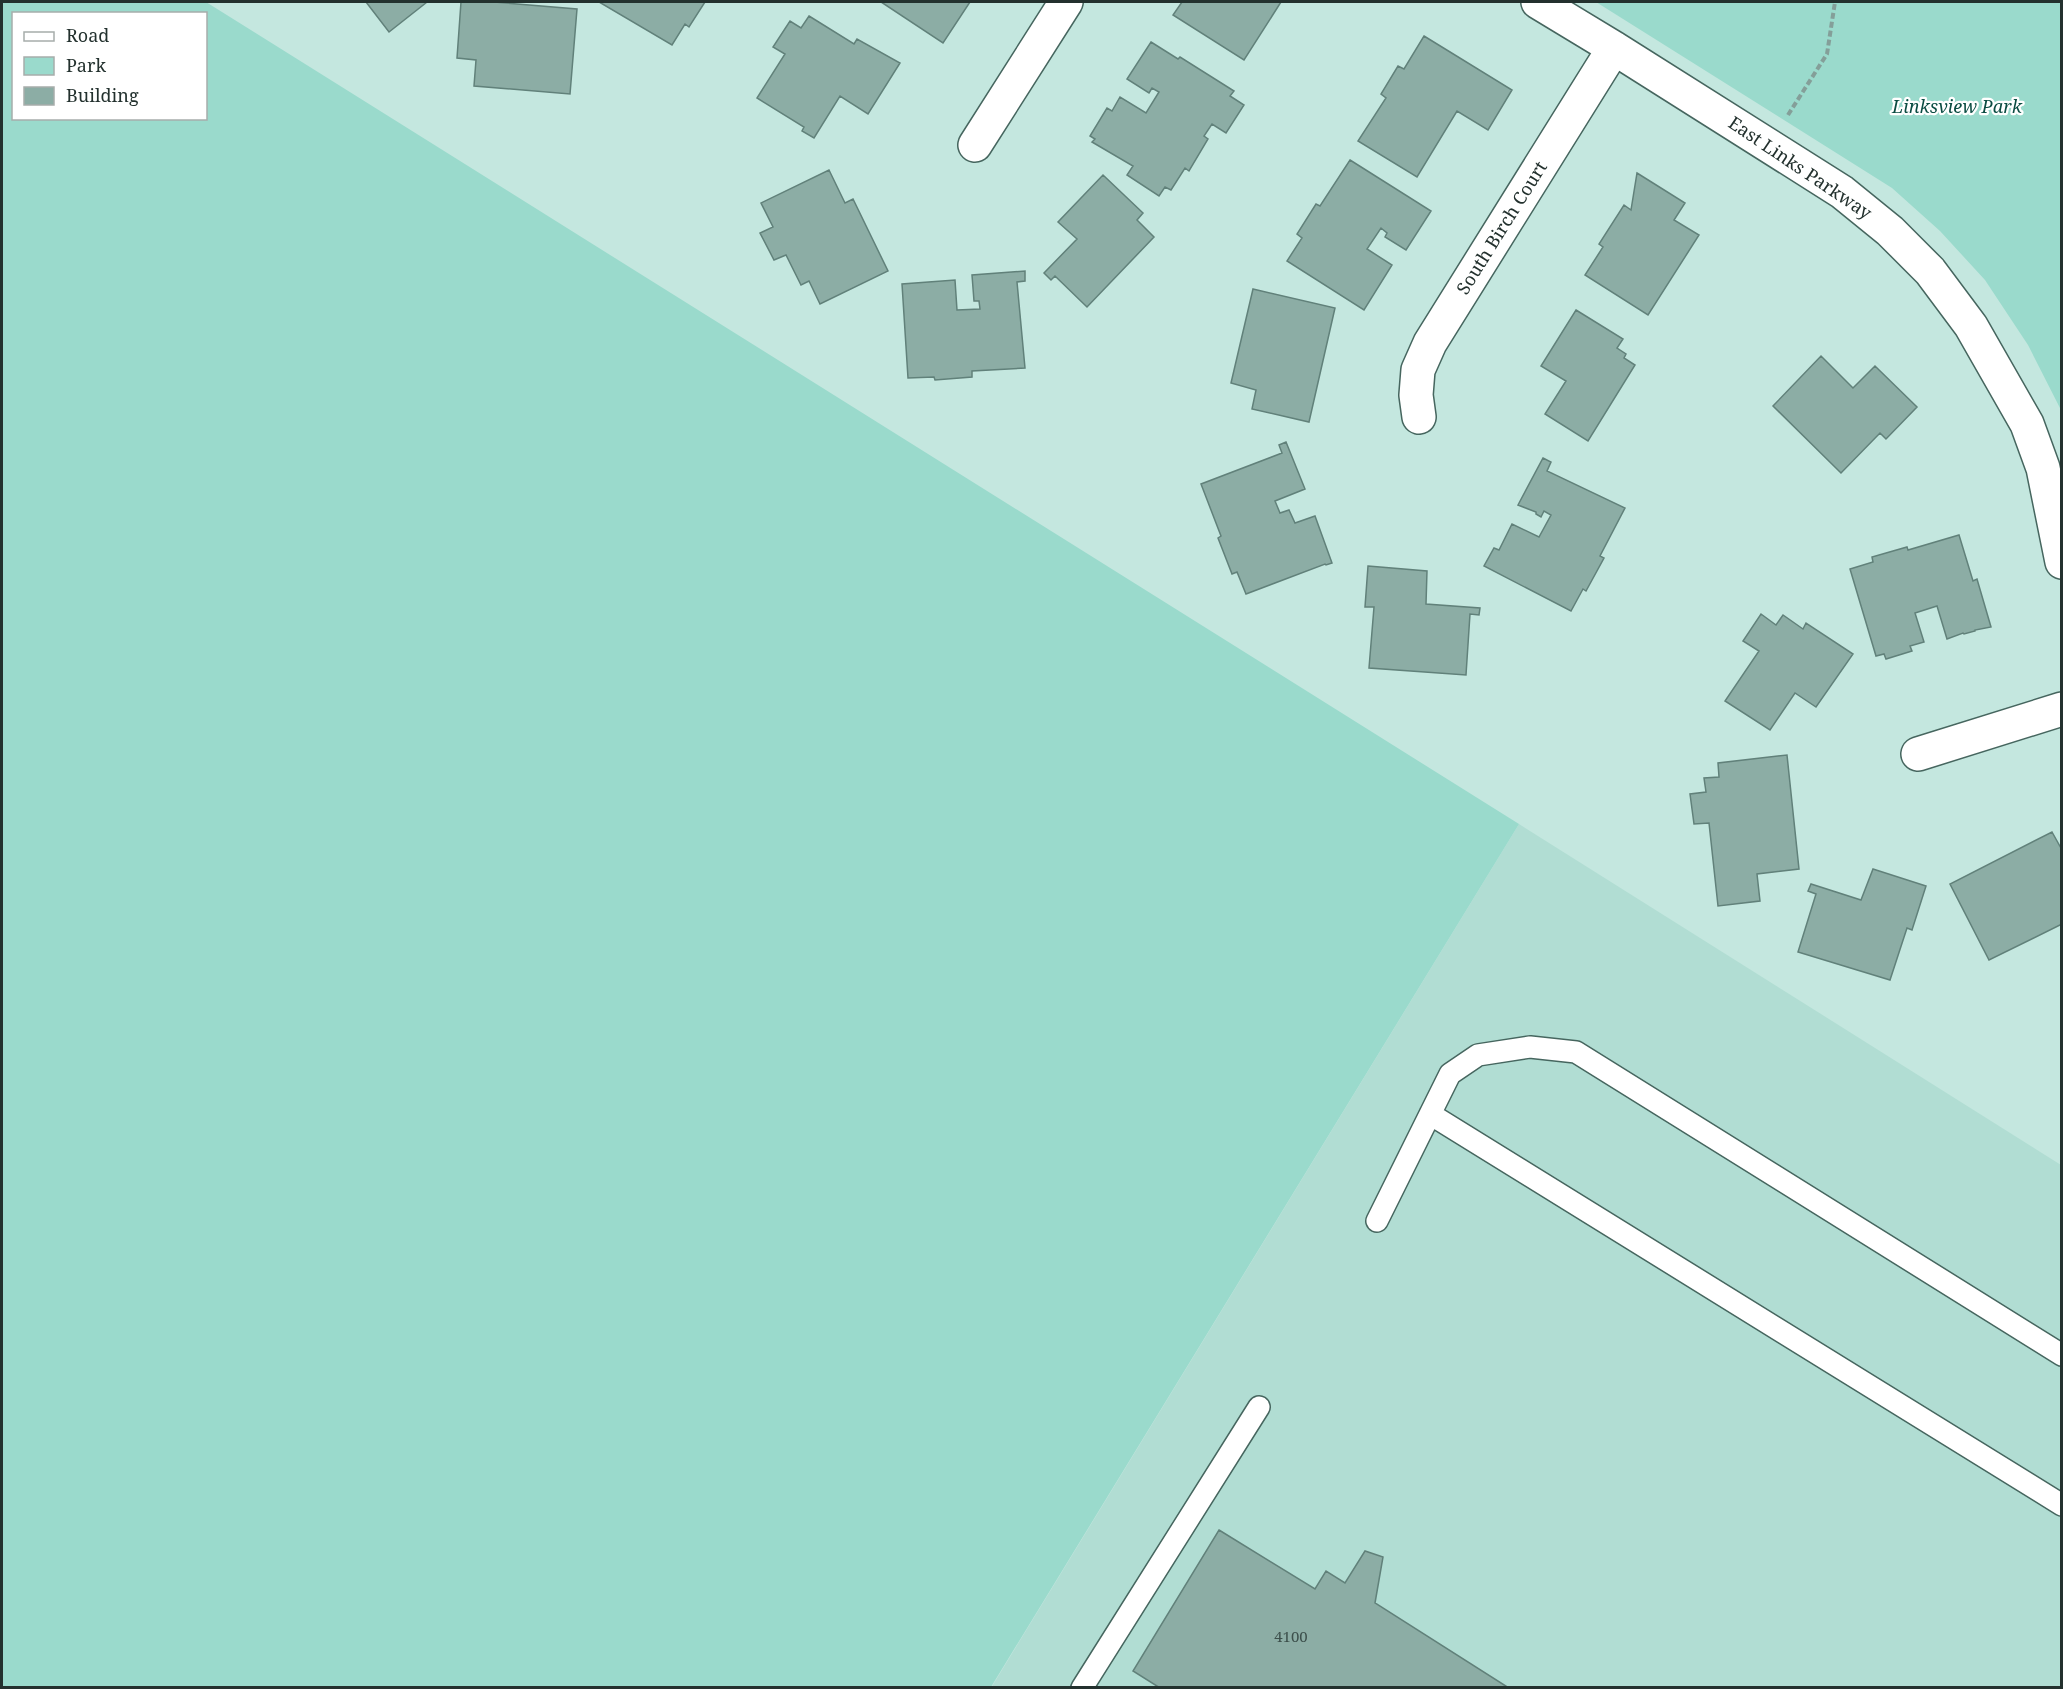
<svg xmlns="http://www.w3.org/2000/svg" width="2063" height="1689" font-family="'Noto Serif',serif">
<rect width="100%" height="100%" fill="#c4e7df"/>
<path fill="#b1ddd3" d="M1519 824 2061 1165V1687L991 1688Z"/>
<path fill="#9adacc" fill-rule="evenodd" d="M2 2H206L1519 824 991 1687H2ZM14 14H206V118H14Z
M1596 2H2061V410L2028 345 1985 280 1940 231 1892 188Z"/>
<path fill="#8cada5" stroke="#61817a" stroke-width="1.5" d="M366 2H427L389 32Z
M461 2H494L577 9 570 94 474 86 476 60 457 58Z
M599 2H705L689 27 685 24 672 45Z
M881 2H970L943 43Z
M1182 2H1281L1244 60 1173 15Z
M809 16 854 44 857 39 900 63 868 114 840 96 814 138 802 131 804 127 757 98 785 54 773 47 790 21 801 28Z
M1424 36 1512 90 1488 130 1457 111 1417 177 1358 141 1386 98 1381 94 1398 66 1404 69Z
M1151 42 1178 59 1180 57 1234 91 1230 96 1244 105 1226 133 1212 124 1204 136 1208 139 1189 171 1185 168 1171 190 1165 187 1159 196 1127 175 1133 166 1092 142 1095 139 1090 136 1107 108 1112 111 1120 97 1146 113 1159 92 1152 88 1149 93 1127 79Z
M1350 160 1431 211 1406 250 1385 237 1387 233 1381 228 1367 249 1392 265 1364 310 1287 261 1302 238 1297 234 1316 204 1320 206Z
M829 170 845 203 853 199 888 271 820 304 809 281 801 285 786 255 774 260 760 233 773 227 761 203Z
M1637 173 1685 203 1674 220 1699 235 1648 315 1585 275 1603 247 1599 244 1624 205 1631 210Z
M1103 175 1143 213 1137 220 1154 237 1087 307 1055 276 1051 280 1044 273 1077 239 1058 222Z
M1025 271V281L1017 282 1025 368 972 371V377L935 380 934 377 908 378 902 284 955 280 957 310 980 309 979 301H974L972 275Z
M1253 289 1335 308 1309 422 1252 409 1256 390 1231 383Z
M1576 310 1623 339 1617 348 1626 354 1624 358 1635 365 1588 441 1545 414 1566 381 1541 366Z
M1821 356 1853 388 1875 366 1917 407 1886 439 1880 433 1841 473 1773 406Z
M1286 442 1305 489 1275 501 1280 513 1289 510 1295 523 1315 516 1332 563 1326 565 1325 564 1246 594 1237 572 1232 574 1218 538 1221 536 1201 484 1282 453 1279 445Z
M1543 458 1551 462 1547 471 1625 508 1600 556 1604 558 1586 591 1583 589 1571 611 1484 566 1494 548 1499 550 1512 524 1539 537 1551 515 1544 511 1541 517 1536 514V512L1518 505Z
M1959 535 1973 581 1977 579 1991 627 1975 630V631L1964 634 1963 633 1947 639 1937 606 1915 613 1924 642 1910 646 1912 651 1886 659 1884 654 1876 656 1850 569 1873 562 1872 557 1907 547 1908 550Z
M1368 566 1427 571 1426 604 1480 608 1479 615 1470 614 1466 675 1369 668 1374 607H1365Z
M1761 614 1776 625 1783 615 1803 629 1806 623 1853 654 1816 707 1795 693 1770 730 1725 701 1759 651 1743 641Z
M1787 755 1799 869 1757 874 1760 901 1718 906 1709 823 1694 824 1690 794 1706 792 1704 778 1719 777 1718 763Z
M2052 832 2062 850V924L1989 960 1950 884Z
M1873 869 1926 886 1912 930 1907 928 1890 980 1798 952 1816 894 1808 891 1811 884 1861 900Z
M1219 1530 1315 1589 1326 1571 1345 1583 1365 1551 1383 1557 1375 1603 1509 1688H1160L1133 1671Z"/>
<g fill="none" stroke-linecap="round" stroke-linejoin="round">
<g stroke="#46665f" stroke-width="24">
<path id="lane" d="M1430 1114 2062 1505
M1377 1221 1450 1074 1478 1055 1530 1047 1576 1052 2062 1355
M1082 1688 1259 1407"/>
</g>
<g stroke="#46665f" stroke-width="36">
<path id="street" d="M1538 2 1614 48 1842 192 1890 231 1930 271 1971 326 2027 424 2043 468 2062 562
M975 145 1066 2
M1419 417 1416 395 1418 370 1430 343 1614 48
M1918 754 2062 709"/>
</g>
<path stroke="#849f99" stroke-width="4" stroke-dasharray="6 3" stroke-linecap="butt" d="M1788 115 1827 54 1835 2"/>
<use href="#lane" stroke="#fff" stroke-width="21"/>
<use href="#street" stroke="#fff" stroke-width="33"/>
</g>
<g text-anchor="middle" stroke-width="4.5" stroke-linejoin="round" paint-order="stroke">
<g font-size="15" fill="#3d504c">
<text x="1291" y="1642">4100</text>
</g>
<g font-size="18" font-style="italic" fill="#0a4c42" stroke="#fff">
<text x="1957" y="113">Linksview Park</text>
</g>
<g font-size="18" fill="#23312e" stroke="#fff">
<text transform="translate(1800 168) rotate(34)" y="6">East Links Parkway</text>
<text transform="translate(1502 228) rotate(-58)" y="6">South Birch Court</text>
</g>
</g>
<rect width="2063" height="1689" fill="none" stroke="#23312e" stroke-width="6"/>
<rect x="12" y="12" width="195" height="108" fill="#ffffff" stroke="#a7adab" stroke-width="1.5"/>
<rect x="24" y="32" width="30" height="9" fill="#ffffff" stroke="#a7adab" stroke-width="1.5"/>
<text x="66" y="42" font-size="18" fill="#23312e">Road</text>
<rect x="24" y="57" width="30" height="18" fill="#9adacc" stroke="#a7adab" stroke-width="1.5"/>
<text x="66" y="72" font-size="18" fill="#23312e">Park</text>
<rect x="24" y="87" width="30" height="18" fill="#8cada5" stroke="#a7adab" stroke-width="1.5"/>
<text x="66" y="102" font-size="18" fill="#23312e">Building</text>
</svg>
